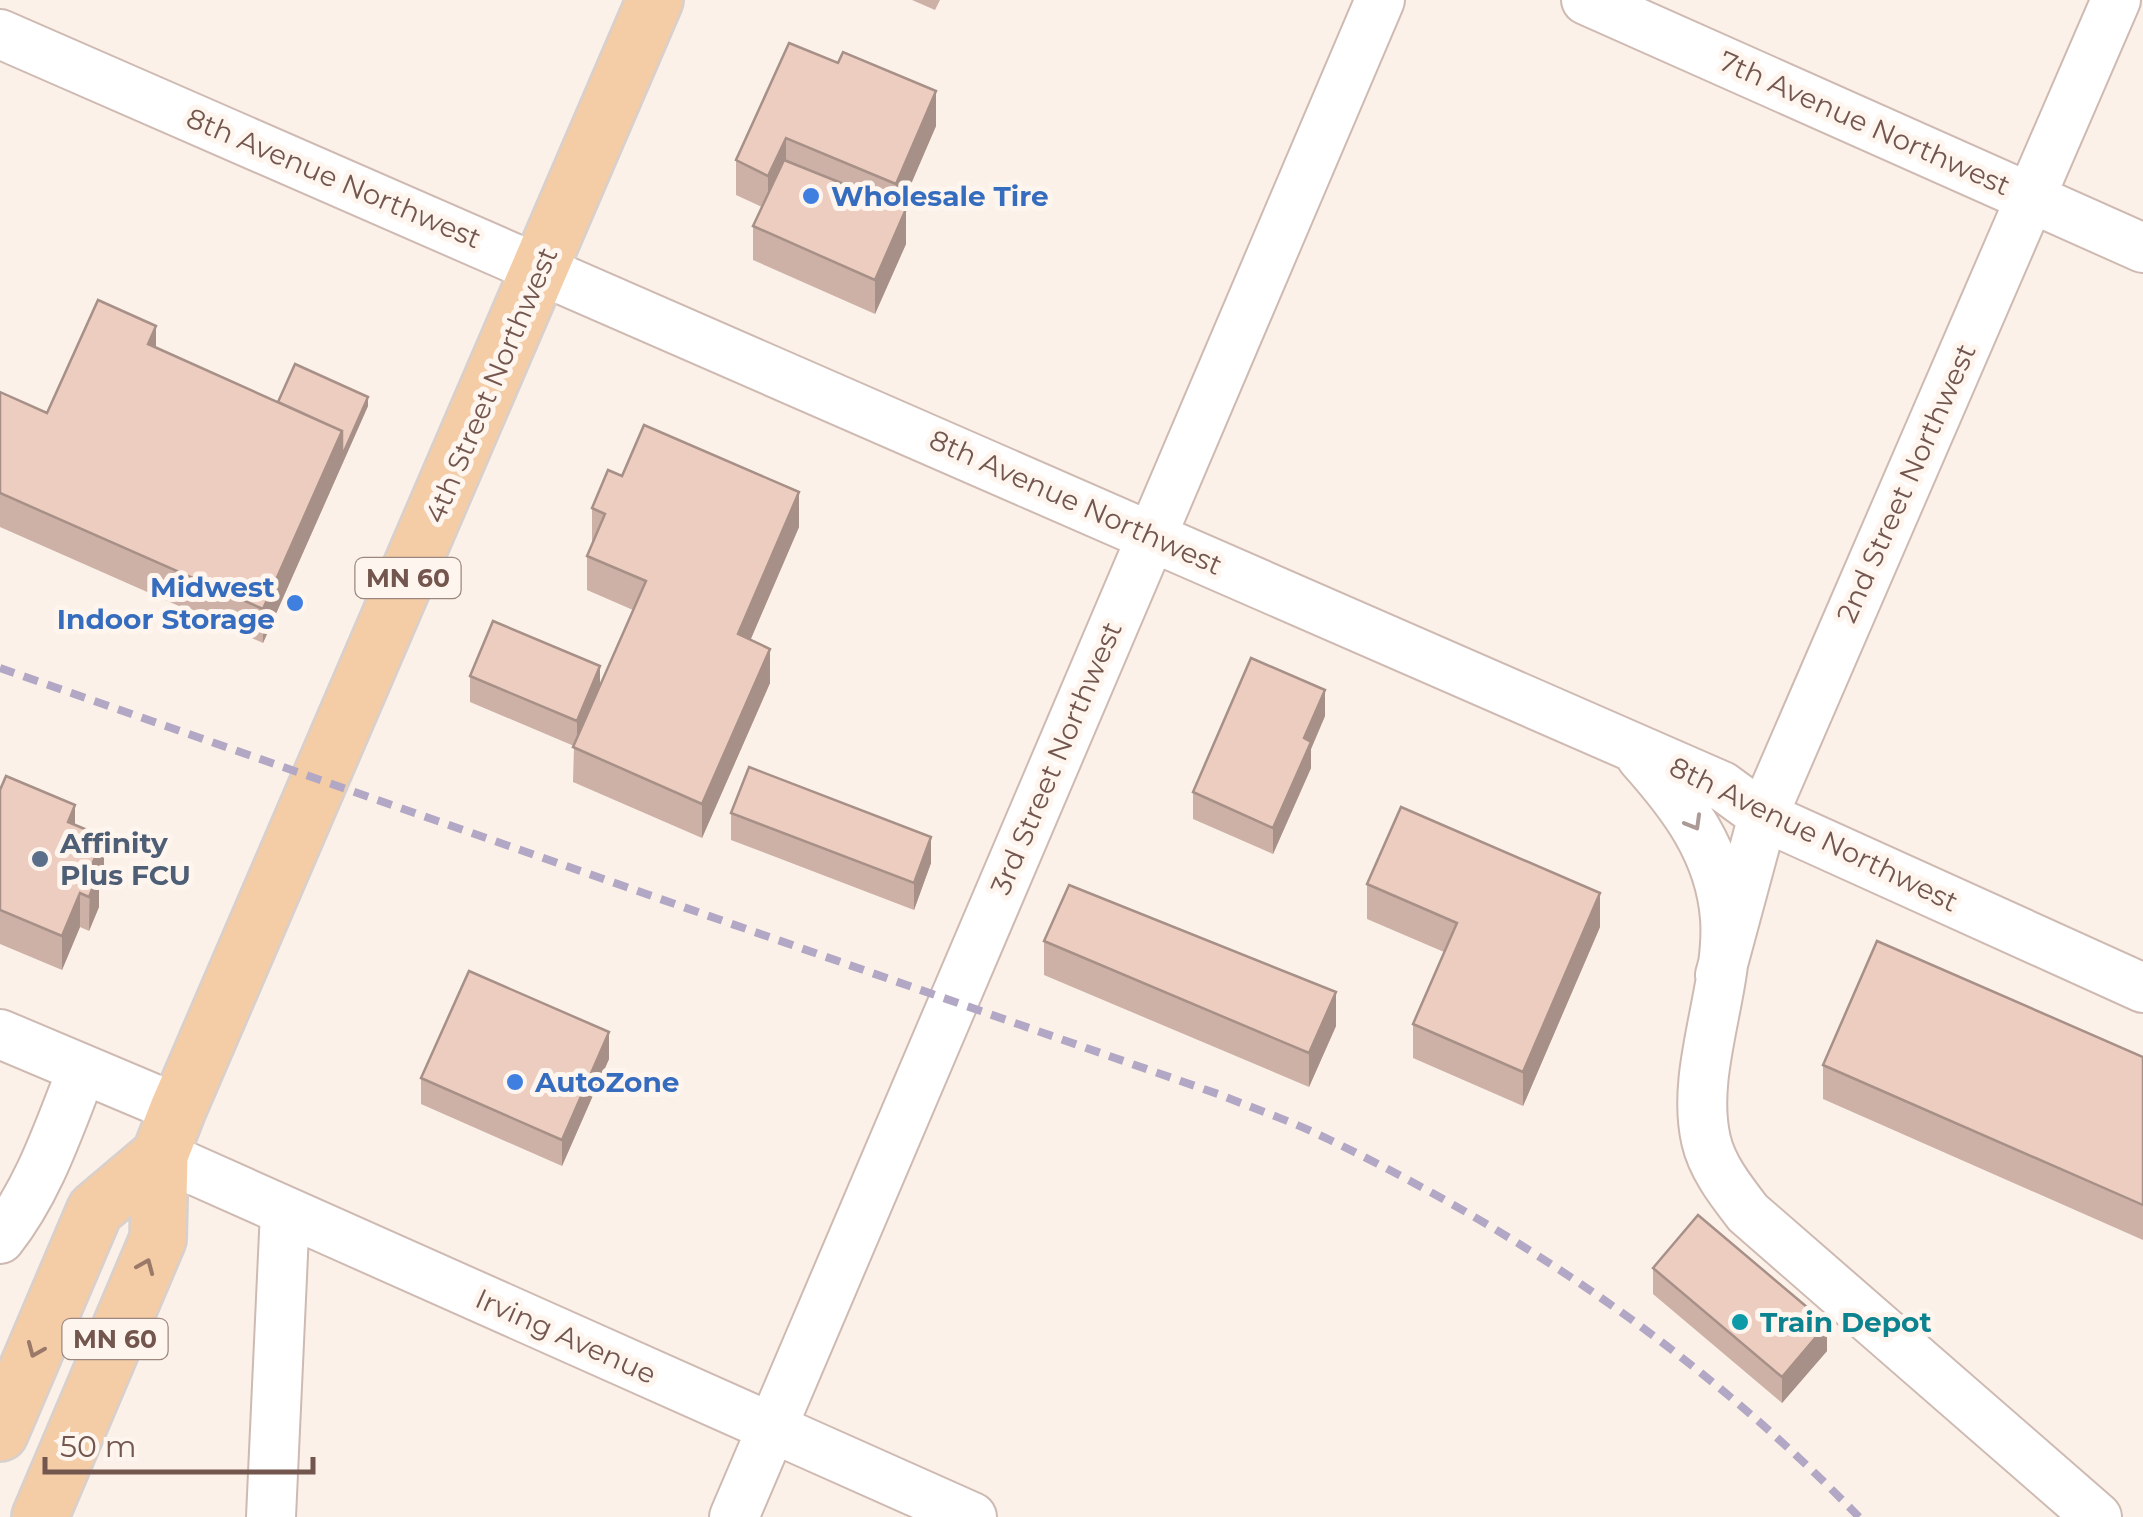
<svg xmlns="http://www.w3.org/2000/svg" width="2143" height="1517" font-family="Montserrat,sans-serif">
<rect width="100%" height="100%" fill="#fbf1e8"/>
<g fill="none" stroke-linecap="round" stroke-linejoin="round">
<g stroke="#cebab2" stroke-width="52">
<path id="minor" d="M1586 0 2143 248
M0 34 1722 786 1763 816 2143 988
M1641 757C1683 804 1720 852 1725 918 1730 989 1690 1070 1706 1140 1712 1167 1731 1191 1748 1213L2097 1517
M1720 975 1763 816 2116 0
M0 1034 178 1109
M160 1155 972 1517
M0 1239C39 1190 59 1128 82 1070
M271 1517 285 1211
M734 1517 1380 0"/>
</g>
<g stroke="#d8d0cd" stroke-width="60">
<path id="major" d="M0 1433 95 1210 160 1155
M40 1517 158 1239 160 1155 178 1109 655 0"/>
</g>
<use href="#minor" stroke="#fff" stroke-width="48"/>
<use href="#major" stroke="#f4cca6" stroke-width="55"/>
<path stroke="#b2a7c4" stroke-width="8" stroke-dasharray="15 10" stroke-linecap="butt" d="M0 668 1218 1094C1255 1109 1294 1122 1330 1140 1528 1236 1705 1358 1859 1517"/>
</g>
<path fill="#cdb0a6" d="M912 0H940L935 10Z
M789 43 936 126 901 207 906 244 875 314 753 260V226L762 207 736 195V160Z
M156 348 278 402 368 406 263 643 0 527V392L47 413Z
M622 476 799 527 750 640 770 683 702 838 573 782 574 746 470 702V676L600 686 633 610 587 590V556L592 543V508Z
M1325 716 1311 749V768L1273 854 1193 819V792Z
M0 790 75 825 104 871 99 882V907L89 931 80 927 62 970 0 944Z
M731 813 931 863 914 910 731 840Z
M1367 884 1600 927 1523 1106 1413 1058V1024L1444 952 1367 919Z
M1044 941 1336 1026 1309 1087 1044 975Z
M2143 1057V1240L1823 1099V1065Z
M609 1059 562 1166 421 1104V1078Z
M1653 1268 1827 1351 1782 1403 1653 1294Z"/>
<path fill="#a79087" d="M936 91V126L896 219V184Z
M786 138V173L768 210V176Z
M906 209V244L875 314V280Z
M156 326V360L148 344Z
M368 397V406L263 643V609L342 431Z
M799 492V527L738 669V634Z
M770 649V683L702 838V804Z
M600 666V692L577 747V721Z
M1325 690V716L1311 749V768L1273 854V828L1304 738Z
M75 805V839L68 822Z
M104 837V871L99 882V907L89 931 90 869Z
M931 837V863L914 910V883Z
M80 893V927L62 970V936Z
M1600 893V927L1523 1106V1072Z
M1336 992V1026L1309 1087V1053Z
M609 1032V1059L562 1166V1140Z
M1827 1324V1351L1782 1403V1377Z"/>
<path fill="#eecdc1" stroke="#a79087" stroke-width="2.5" d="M789 43 838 63 843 52 936 91 896 184 786 138 768 176 736 160Z
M784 160 906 209 875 280 753 226Z
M98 300 156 326 148 344 342 431 263 609 0 493V392L47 413Z
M295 364 368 397 342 456V431L278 402Z
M644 425 799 492 738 634 770 649 702 804 573 747 646 581 587 556 605 514 592 508 608 470 622 476Z
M493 621 600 666 577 721 470 676Z
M1251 658 1325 690 1304 738 1311 742 1273 828 1193 792Z
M749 767 931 837 914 883 731 813Z
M6 776 75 805 68 822 104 837 90 869 99 872 89 897 80 893 62 936 0 910V790Z
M1401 807 1600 893 1523 1072 1413 1024 1457 923 1367 884Z
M1069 885 1336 992 1309 1053 1044 941Z
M1877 941 2143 1057V1205L1823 1065Z
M469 971 609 1032 562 1140 421 1078Z
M1698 1215 1827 1324 1782 1377 1653 1268Z"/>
<defs><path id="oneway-chevron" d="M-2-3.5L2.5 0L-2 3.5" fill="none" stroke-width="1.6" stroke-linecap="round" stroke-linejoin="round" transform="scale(2.5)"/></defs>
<use stroke="#ab9a95" href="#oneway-chevron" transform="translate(1694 823) rotate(60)"/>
<g stroke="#9a7968">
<use href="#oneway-chevron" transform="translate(146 1266) rotate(-67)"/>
<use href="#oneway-chevron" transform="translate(35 1350) rotate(113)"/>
</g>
<g fill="#3f7fe0" stroke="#fef5ee" stroke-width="4">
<circle cx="811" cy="196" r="10"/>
<circle cx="295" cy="603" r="10"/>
<circle cx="515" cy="1082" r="10"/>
</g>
<circle fill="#5c6f8a" stroke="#fef5ee" stroke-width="4" cx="40" cy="859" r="10"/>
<circle fill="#0f9aa8" stroke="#fef5ee" stroke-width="4" cx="1740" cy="1322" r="10"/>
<g text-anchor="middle" stroke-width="10" stroke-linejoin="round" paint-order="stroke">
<g fill="#fef5ee" stroke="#9d867e" stroke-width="2.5">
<rect x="355.5" y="558" width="105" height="40" rx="8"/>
<rect x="62.5" y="1319" width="105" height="40" rx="8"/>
</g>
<g font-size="25" font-weight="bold" fill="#73564e">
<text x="408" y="587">MN 60</text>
<text x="115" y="1348">MN 60</text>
</g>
<g font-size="28" fill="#73564e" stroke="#fef5ee">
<text transform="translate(1865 123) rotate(24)" y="10">7th Avenue Northwest</text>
<text transform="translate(334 178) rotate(23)" y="10">8th Avenue Northwest</text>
<text transform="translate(491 385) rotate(-67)" y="10">4th Street Northwest</text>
<text transform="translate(1906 483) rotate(-66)" y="10">2nd Street Northwest</text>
<text transform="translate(1076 502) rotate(24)" y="10">8th Avenue Northwest</text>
<text transform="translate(1056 758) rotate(-67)" y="10">3rd Street Northwest</text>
<text transform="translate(1814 834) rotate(26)" y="10">8th Avenue Northwest</text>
<text transform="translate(566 1336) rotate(24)" y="10">Irving Avenue</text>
</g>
<g font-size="28" font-weight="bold" fill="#366cbe" stroke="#fef5ee" text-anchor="start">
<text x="831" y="206">Wholesale Tire</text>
<text x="275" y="597" text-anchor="end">Midwest<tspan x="275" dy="32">Indoor Storage</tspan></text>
<text x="535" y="1092">AutoZone</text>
</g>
<g font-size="28" font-weight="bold" fill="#4e5e75" stroke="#fef5ee" text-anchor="start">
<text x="60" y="853">Affinity<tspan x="60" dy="32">Plus FCU</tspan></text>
</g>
<g font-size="28" font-weight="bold" fill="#0d838f" stroke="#fef5ee" text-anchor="start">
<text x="1760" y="1332">Train Depot</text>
</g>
</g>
<path d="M45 1457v15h268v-15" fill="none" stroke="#73564e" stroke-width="5"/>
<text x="60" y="1457" font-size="30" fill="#73564e" stroke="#fef5ee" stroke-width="8" paint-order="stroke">50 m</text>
</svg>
